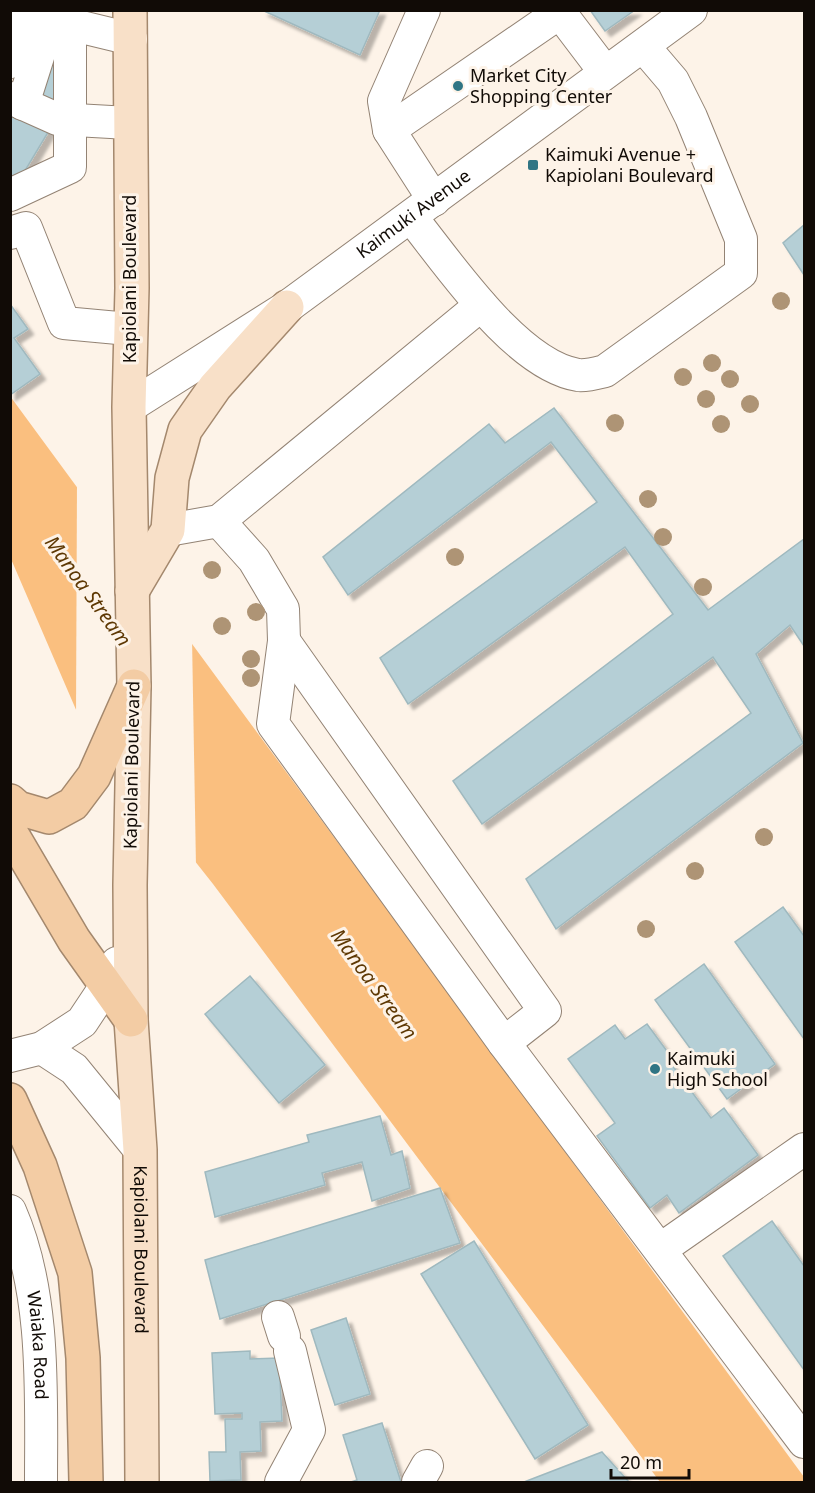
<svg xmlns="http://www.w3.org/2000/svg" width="815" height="1493" font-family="'Noto Sans',sans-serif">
<defs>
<filter id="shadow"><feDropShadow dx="5.5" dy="5.5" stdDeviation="1.5" flood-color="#0004"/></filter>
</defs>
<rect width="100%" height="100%" fill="#fdf3e8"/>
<path fill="#fabf7f" d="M10 396 804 1477V1482H660L213 884 77 712 11 559Z"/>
<path fill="#fdf3e8" d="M77 483 192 638 196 867 76 716Z"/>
<path fill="#b5cfd6" stroke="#9fb9bf" stroke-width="1.5" filter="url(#shadow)" d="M262 10H380L360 55Z
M590 10H635L605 31Z
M66 57 55 100H43L42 58Z
M10 106 50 129 14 189 10 187Z
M804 225V275L783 243Z
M10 304 28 329 14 338 40 374 10 395Z
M554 408 708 610 804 539V646L790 625 756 654 803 743 556 929 526 879 751 713 713 657 482 824 453 781 673 614 625 547 408 704 380 658 597 502 551 442 348 595 323 557 489 424 505 443Z
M783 907 804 936V1039L735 942Z
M704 964 775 1064 727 1099 655 1000Z
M250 976 325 1065 279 1103 205 1014Z
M647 1024 672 1058 669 1061 711 1118 724 1108 758 1155 679 1213 667 1195 650 1208 597 1136 615 1123 568 1059 615 1025 625 1039Z
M380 1116 391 1155 402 1151 410 1188 372 1201 362 1162 322 1173 325 1185 215 1217 205 1172 309 1142 307 1135Z
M440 1188 460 1243 220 1319 205 1260Z
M772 1221 804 1266V1370L723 1256Z
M474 1241 588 1425 535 1459 421 1274Z
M346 1318 370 1394 335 1405 311 1330Z
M250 1351V1359L279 1358 282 1421 260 1422 261 1451 240 1452 241 1480 210 1481 209 1452H226L225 1419H242V1413L215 1414 212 1353Z
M382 1423 401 1482H351L357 1480 343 1435Z
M602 1452 629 1482H524Z"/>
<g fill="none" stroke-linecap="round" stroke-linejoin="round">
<g stroke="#938374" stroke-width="34">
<g id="minor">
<path d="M11 10 131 39"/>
<path d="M424 10 384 101 389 130 434 200"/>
<path d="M558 10 605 72"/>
<path d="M10 62 32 17"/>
<path d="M10 98 57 119 129 123"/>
<path d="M23 104 49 22"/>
<path d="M389 130 559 13"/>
<path d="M10 195 70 167V26"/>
<path d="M411 217C449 264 516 365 578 375 586 376 597 373 605 371L741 273V239L691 117 673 81 644 47"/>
<path d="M10 233 26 228 64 323 129 329"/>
<path id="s1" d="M129 407 287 307 691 10"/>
<path d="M219 521 254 560 283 609 284 641 273 724 504 1043 804 1442"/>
<path d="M168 530 219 521 481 305"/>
<path d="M284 641 545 1011 504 1043"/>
<path d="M42 1048 74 1069 140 1150"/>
<path d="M10 1056 42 1048 82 1022 116 971 117 963"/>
<path id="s2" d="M10 1211C46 1293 41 1394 41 1482"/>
<path d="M661 1249 804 1149"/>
<path d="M278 1317 284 1336"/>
<path d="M281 1482 309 1430 290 1351"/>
<path d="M418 1482 427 1466"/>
</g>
</g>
<g stroke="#a4886d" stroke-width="36">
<g id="major">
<path id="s3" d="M130 10 132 288 129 407 134 686 130 885 131 1020 140 1150 142 1482"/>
<path d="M132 591 168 530 172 478 185 430 215 387 287 307"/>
</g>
</g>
<g stroke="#a4886d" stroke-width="36">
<path id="highway" d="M10 801 18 808 49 817 73 804 94 776 134 686
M10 831 74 940 131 1020
M10 1100 40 1166 75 1273 83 1358 86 1482"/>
</g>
<use href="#minor" stroke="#fff" stroke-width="32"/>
<use href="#major" stroke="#f8e0c8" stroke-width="33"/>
<use href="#highway" stroke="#f3cca4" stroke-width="33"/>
</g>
<g fill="#ae9475">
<circle cx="781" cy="301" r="9"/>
<circle cx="712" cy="363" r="9"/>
<circle cx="683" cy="377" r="9"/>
<circle cx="730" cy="379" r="9"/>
<circle cx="706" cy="399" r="9"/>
<circle cx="750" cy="404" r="9"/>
<circle cx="615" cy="423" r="9"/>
<circle cx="721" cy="424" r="9"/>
<circle cx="648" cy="499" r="9"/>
<circle cx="663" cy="537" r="9"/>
<circle cx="455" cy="557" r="9"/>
<circle cx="212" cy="570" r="9"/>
<circle cx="703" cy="587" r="9"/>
<circle cx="256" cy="612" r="9"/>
<circle cx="222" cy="626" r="9"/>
<circle cx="251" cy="659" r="9"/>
<circle cx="251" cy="678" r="9"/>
<circle cx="764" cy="837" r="9"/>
<circle cx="695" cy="871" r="9"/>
<circle cx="646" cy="929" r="9"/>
</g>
<g fill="#307584" stroke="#fdf3e8" stroke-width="2">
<circle cx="458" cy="86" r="6"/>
<rect x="527" y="159" width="12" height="12" rx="3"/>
<circle cx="655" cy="1069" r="6"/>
</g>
<g text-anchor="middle" stroke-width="6" stroke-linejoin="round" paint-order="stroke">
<g font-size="18" fill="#110b06" stroke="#fdf3e8" text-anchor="start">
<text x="470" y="82">Market City<tspan x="470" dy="21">Shopping Center</tspan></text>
<text x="545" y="161">Kaimuki Avenue +<tspan x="545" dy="21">Kapiolani Boulevard</tspan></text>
<text x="667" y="1065">Kaimuki<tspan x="667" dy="21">High School</tspan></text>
</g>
<g font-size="18" fill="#110b06" stroke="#fdf3e8">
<text dy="6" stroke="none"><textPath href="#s1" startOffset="344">Kaimuki Avenue</textPath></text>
<text transform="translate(130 279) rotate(-90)" y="6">Kapiolani Boulevard</text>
<text transform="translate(132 765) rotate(-89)" y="6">Kapiolani Boulevard</text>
<text dy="6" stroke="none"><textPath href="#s3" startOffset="1240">Kapiolani Boulevard</textPath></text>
<text dy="6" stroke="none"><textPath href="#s2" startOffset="138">Waiaka Road</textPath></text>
</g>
<g font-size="20" font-style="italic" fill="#5e3803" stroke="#fdf3e8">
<text transform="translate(88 591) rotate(54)" y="7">Manoa Stream</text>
<text transform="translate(374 984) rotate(54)" y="7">Manoa Stream</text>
</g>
</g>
<rect width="815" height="1493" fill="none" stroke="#110b06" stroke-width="24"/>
<path d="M611 1469v9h78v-9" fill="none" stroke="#110b06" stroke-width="3"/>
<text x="620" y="1469" font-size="18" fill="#110b06" stroke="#fdf3e8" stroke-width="4.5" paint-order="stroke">20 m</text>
</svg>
